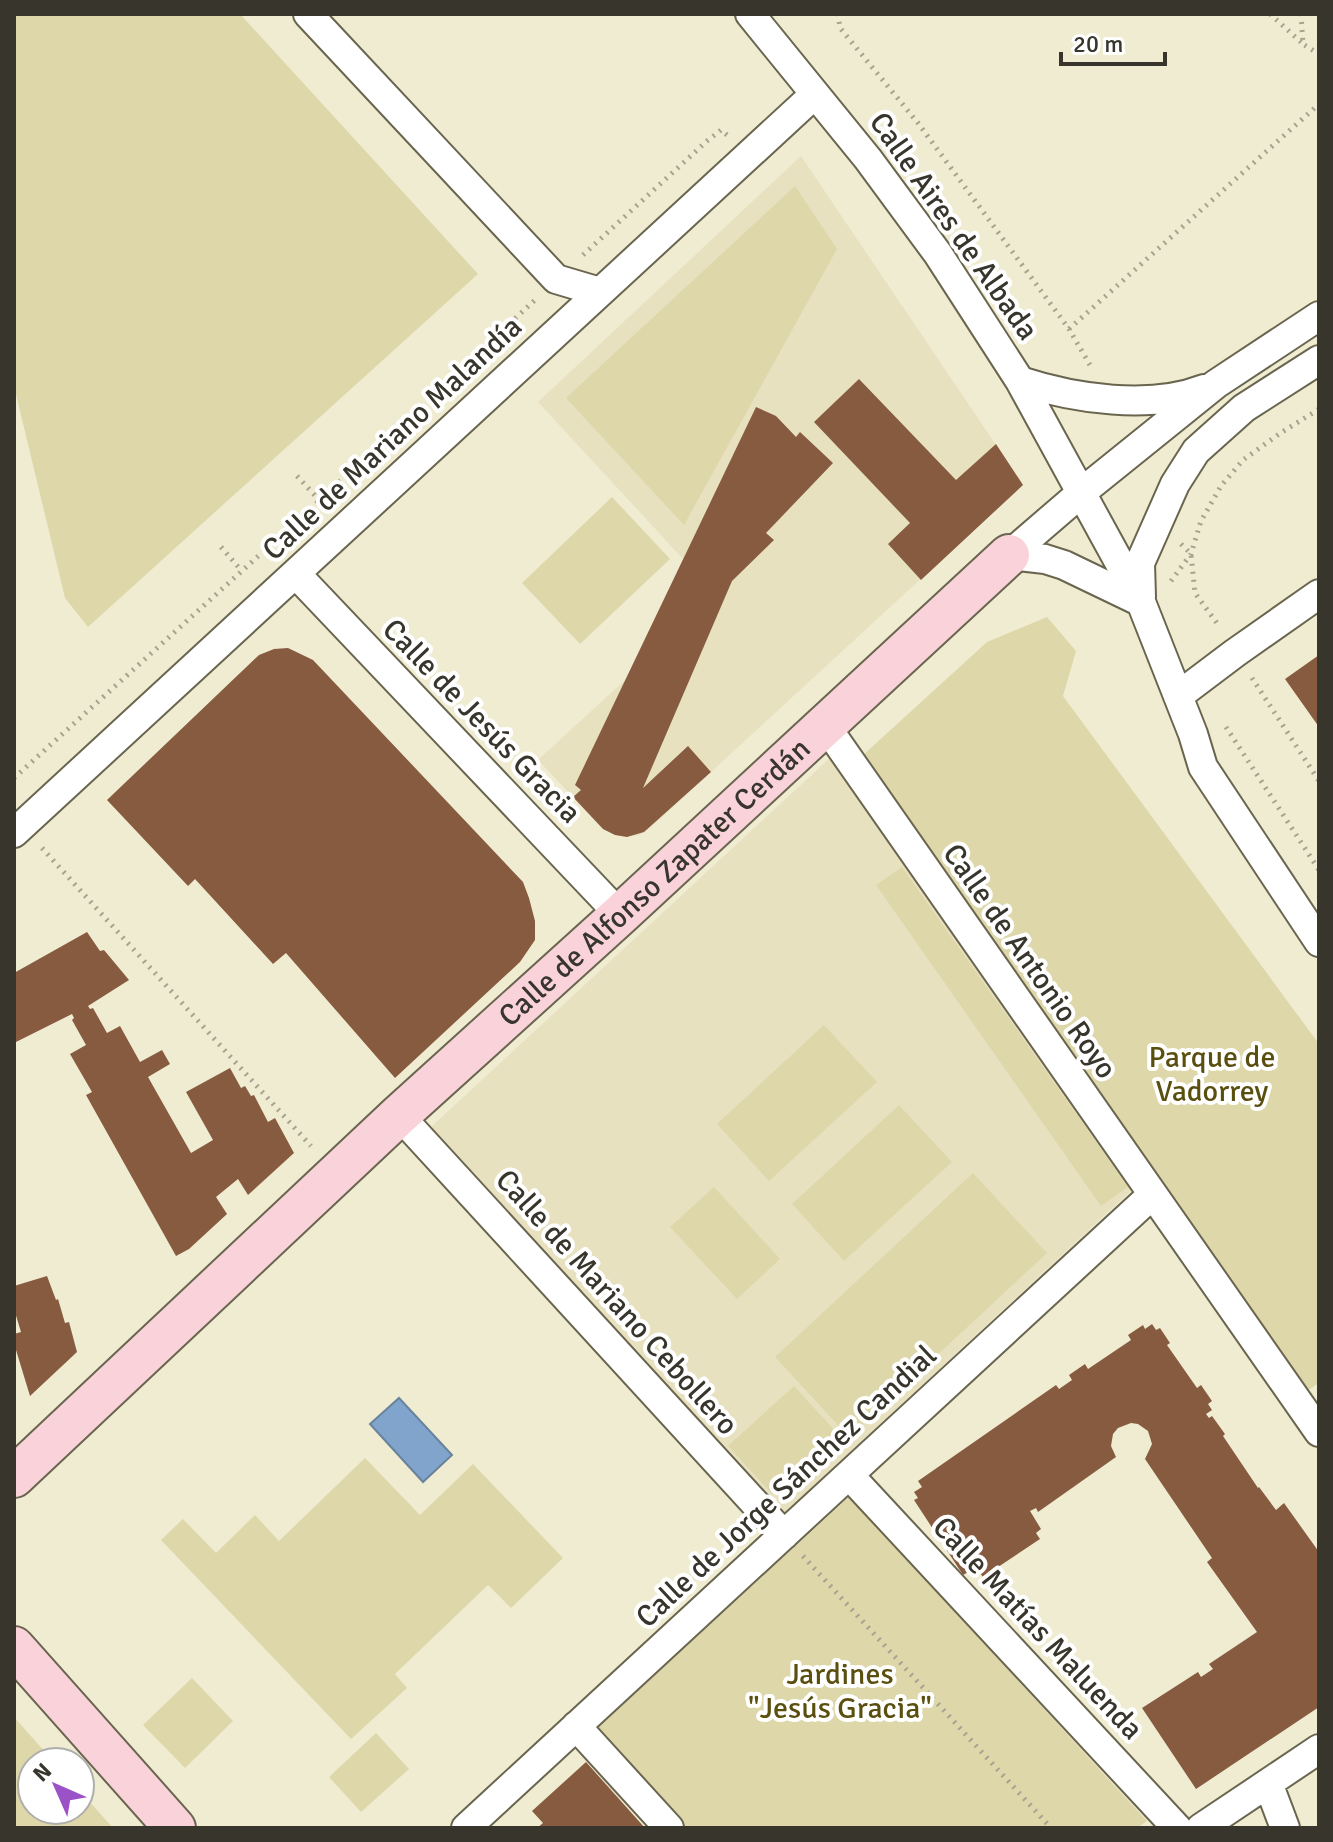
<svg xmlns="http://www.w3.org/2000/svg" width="1333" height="1842" font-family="Signika,sans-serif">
<rect width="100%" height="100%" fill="#f0ecd2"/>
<path fill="#e7e1c0" d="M801 156 1023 485 650 828 639 835 632 836 615 835 603 829 538 760 626 679 683 559 538 402Z
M832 756 1134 1188 784 1513 431 1127Z"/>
<path fill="#ded7aa" d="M14 14H240L478 274 88 627 65 598 14 386Z
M795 186 837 249 684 525 566 398Z
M612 497 670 559 580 644 522 583Z
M1047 617 1076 651 1063 696 1319 1044V1383L1307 1391 862 756 987 642Z
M902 867 1128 1187 1101 1206 876 885Z
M824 1025 877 1082 769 1181 717 1124Z
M899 1105 952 1162 844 1261 792 1204Z
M973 1173 1047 1253 849 1437 775 1357Z
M714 1187 780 1259 737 1299 670 1227Z
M794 1386 838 1434 772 1494 728 1446Z
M365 1458 420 1515 473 1464 563 1558 511 1608 488 1585 395 1674 407 1688 351 1739 161 1540 183 1519 216 1553 255 1515 279 1541Z
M849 1497 1147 1821 1137 1828H686L596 1729Z
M192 1678 233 1721 185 1768 143 1725Z
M14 1717 54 1762H32V1810H80V1791L113 1828H14Z
M376 1733 409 1769 361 1812 329 1777Z"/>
<path fill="#80a4cc" stroke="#6a839c" stroke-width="2" d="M399 1398 452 1455 423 1482 370 1424Z"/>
<path fill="#875b3f" d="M859 379 956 480 996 444 1023 485 921 580 888 544 910 523 814 422Z
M756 407 776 416 796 437 800 432 833 463 766 533 774 540 732 581 643 788 688 746 711 772 644 832 627 837 615 835 603 829 573 797 581 790 575 785Z
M288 648 313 660 523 882 529 898 535 921V940L520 962 395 1078 286 953 273 964 195 879 188 886 107 800 259 655 274 649Z
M1319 655V727L1285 679Z
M87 932 100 951 104 950 129 980 88 1006 90 1009 93 1008 107 1033 120 1026 140 1062 162 1050 170 1064 148 1077 191 1153 213 1140 186 1092 230 1068 241 1088 245 1086 251 1096 254 1095 268 1122 275 1118 294 1153 248 1195 238 1179 216 1197 227 1214 189 1249 176 1256 86 1095 92 1092 70 1054 86 1045 72 1020 74 1018 72 1014 14 1043V973Z
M47 1276 56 1300 58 1299 65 1323 69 1322 77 1352 30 1396 16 1350 14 1351V1334L21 1332 14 1309V1286Z
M1152 1324 1156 1330 1160 1328 1170 1343 1167 1345 1197 1388 1201 1385 1212 1401 1208 1404 1212 1410 1206 1414 1209 1418 1212 1416 1225 1434 1223 1436 1258 1488 1259 1487 1276 1510 1284 1503 1319 1552V1707L1196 1789 1142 1708 1198 1672 1201 1677 1213 1669 1209 1664 1257 1632 1207 1562 1212 1558 1145 1459 1152 1444 1148 1431 1138 1424 1131 1423 1118 1428 1113 1434 1111 1446 1116 1457 1038 1512 1036 1508 1030 1511 1041 1529 1036 1533 1040 1539 983 1577 980 1573 974 1577 970 1571 963 1575 914 1500 918 1498 914 1492 922 1487 918 1481 1056 1385 1059 1389 1072 1380 1069 1375 1085 1364 1088 1369 1131 1340 1128 1335 1143 1325 1145 1329Z
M586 1762 645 1828H537L543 1823 532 1811Z"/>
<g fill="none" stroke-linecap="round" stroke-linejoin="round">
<g stroke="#69654f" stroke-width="32">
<path id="street" d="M308 14 556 279 600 292
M750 14 868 159 938 254 1020 381 1141 602 1193 734 1203 767 1319 942
M1020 381C1075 399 1150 410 1204 389
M1009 555 1082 492 1216 384 1319 316
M1009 555 1045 559 1064 565 1141 602
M296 574 620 915
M1141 597 1140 563 1175 484 1196 451 1244 408 1319 360
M1178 696 1235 653 1319 594
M825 725 1319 1432
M14 833 815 94
M399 1115 784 1535
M849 1475 1177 1828
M576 1726 669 1828
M1268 1783 1285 1828
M466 1828 1152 1195
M1201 1828 1319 1749"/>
</g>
<g stroke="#69654f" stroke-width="44">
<g id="secondary">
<path id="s1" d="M14 1477 399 1115 620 915 1009 555"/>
<path d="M14 1647 175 1828"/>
</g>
</g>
<path stroke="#a7a390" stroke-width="5" stroke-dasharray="2 6" stroke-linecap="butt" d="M838 14 840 28 918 123 1069 329 1090 365
M1270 14 1302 43
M1301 14 1303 44 1319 54
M583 255 707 141 721 130 727 135
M1069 329 1319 104
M297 476 321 502
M1181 544 1191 554 1195 593 1219 626
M221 547 241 570
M1171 581 1191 554 1201 521 1221 486 1243 460 1279 434 1319 409
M1252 678 1319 781
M1226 727 1319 870
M14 778 320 500 535 300
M42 848 311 1146
M803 1556 1051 1828"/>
<use href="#street" stroke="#fff" stroke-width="28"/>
<use href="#secondary" stroke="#fad3da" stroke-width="40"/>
</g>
<g text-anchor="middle" stroke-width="8" stroke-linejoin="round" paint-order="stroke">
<g font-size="30" fill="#37352c" stroke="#fff">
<text transform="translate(954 226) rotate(55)" y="10">Calle Aires de Albada</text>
<text transform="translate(392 438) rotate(-43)" y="10">Calle de Mariano Malandía</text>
<text transform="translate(482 721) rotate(46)" y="10">Calle de Jesús Gracia</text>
<text dy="10" stroke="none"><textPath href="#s1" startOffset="874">Calle de Alfonso Zapater Cerdán</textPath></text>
<text transform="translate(1030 961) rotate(55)" y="10">Calle de Antonio Royo</text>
<text transform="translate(617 1302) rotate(48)" y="10">Calle de Mariano Cebollero</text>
<text transform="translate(786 1486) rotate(-43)" y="10">Calle de Jorge Sánchez Candial</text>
<text transform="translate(1038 1628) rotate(47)" y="10">Calle Matías Maluenda</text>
</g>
<g font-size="30" fill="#5a4f0f" stroke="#fff">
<text x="1212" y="1067">Parque de<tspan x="1212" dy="34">Vadorrey</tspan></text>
<text x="840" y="1684">Jardines<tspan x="840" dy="34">"Jesús Gracia"</tspan></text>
</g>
</g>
<rect width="1333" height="1842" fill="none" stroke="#37352c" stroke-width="32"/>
<g transform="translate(56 1786) rotate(315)"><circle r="38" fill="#ffffff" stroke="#afaeab" stroke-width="2"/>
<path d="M0-6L14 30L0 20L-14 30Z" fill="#9a52c6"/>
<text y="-12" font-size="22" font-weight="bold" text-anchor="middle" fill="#37352c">N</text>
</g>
<path d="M1061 52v12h104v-12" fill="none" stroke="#37352c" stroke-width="4"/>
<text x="1073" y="52" font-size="24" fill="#37352c" stroke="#ffffff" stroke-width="6" paint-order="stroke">20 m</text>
</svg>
